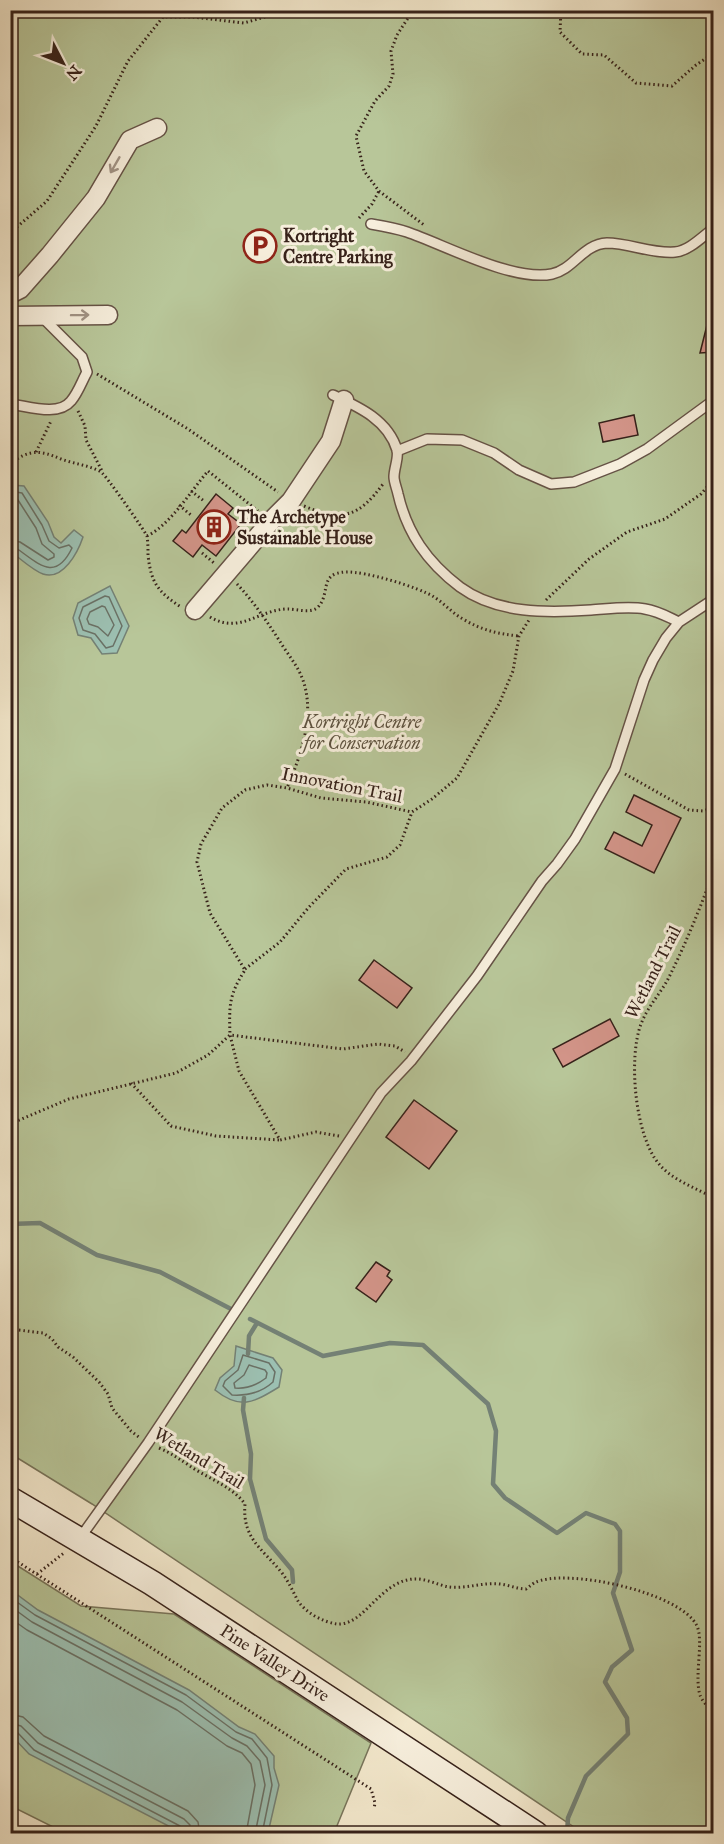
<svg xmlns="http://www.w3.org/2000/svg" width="724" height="1844" font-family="'IM FELL Great Primer',serif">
<rect width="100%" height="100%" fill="#f2e7cb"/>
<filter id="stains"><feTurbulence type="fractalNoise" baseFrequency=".00333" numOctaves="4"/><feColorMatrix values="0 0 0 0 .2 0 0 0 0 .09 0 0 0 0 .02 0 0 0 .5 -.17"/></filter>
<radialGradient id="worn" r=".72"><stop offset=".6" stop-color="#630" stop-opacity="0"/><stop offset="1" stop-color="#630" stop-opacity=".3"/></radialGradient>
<path fill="#b8c699" stroke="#78745a" stroke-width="1.5" d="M10 11H713V1833H583L92 1504 11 1454Z
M10 1561 81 1606 174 1614 371 1743 334 1833H65L11 1806Z"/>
<path fill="#9cc0b2" stroke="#748175" stroke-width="1.5" d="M11 485 24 486 48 522 54 537 61 543 74 530 83 537C78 552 63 581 43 574 32 570 20 558 11 552Z
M110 586 129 626 117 653 102 654 91 638 78 635 73 618 78 603Z
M236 1346 273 1358 282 1370 279 1387C253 1403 240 1410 215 1390L220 1378 234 1366Z
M11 1590 38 1610 189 1690 239 1727 255 1734 274 1756V1768L279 1785 268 1833H182L29 1754 11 1735Z"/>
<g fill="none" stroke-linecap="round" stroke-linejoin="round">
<path stroke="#6a7166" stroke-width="1.5" d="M10 491 22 493 42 525 49 541 59 548 69 545 72 548C55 583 38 563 16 548L10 547
M10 498 18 500 36 528 42 544 54 554V557L48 560 20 542 10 540
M105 596 109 597 122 626 113 646 106 648 95 634 83 630 79 618 83 607Z
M102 606 105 607 114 625 108 636 98 627 89 624 87 619 90 612Z
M243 1355 269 1363 275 1372 273 1382C261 1393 248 1396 232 1395L223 1386 225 1381 238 1370Z
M249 1365 265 1370 267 1373 266 1378C257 1385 247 1389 235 1388L234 1383 244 1375Z
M10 1597 35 1615 186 1695 236 1732 252 1739 267 1758 272 1785 262 1834
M10 1606 32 1622 182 1702 232 1738 247 1746 260 1761 265 1785 255 1834
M10 1618 27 1630 177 1710 227 1746 242 1753 251 1764 255 1785 246 1834
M10 1714 23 1717 44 1736 188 1811 198 1822 200 1834
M10 1723 21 1726 38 1743 184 1819 190 1825 191 1834
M10 1731 17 1732 34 1750 180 1826 184 1834"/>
<path stroke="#748175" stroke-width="4.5" d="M10 1224 40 1223 97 1255 160 1272 231 1309
M250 1319 323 1356 390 1343 423 1345 488 1404 496 1431 493 1484 505 1498 557 1533 586 1513 615 1524 620 1531V1572L613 1593 632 1650 612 1667 605 1682 627 1718 628 1734 586 1776 568 1818 567 1834
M248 1354 249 1336 257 1323
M244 1398 243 1410 251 1454 250 1479 266 1539 292 1570 293 1582"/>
</g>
<path fill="#d29488" stroke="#37221a" stroke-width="1.5" d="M709 317H714V352L700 353Z
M634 415 638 435 603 442 599 423Z
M216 494 233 508 228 514 241 524 216 556 202 545 193 557 173 541 182 530 186 533Z
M634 795 681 818 654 873 605 849 614 832 642 846 652 825 626 812Z
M374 960 412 988 397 1008 359 980Z
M610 1019 619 1036 563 1067 553 1049Z
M414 1100 457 1131 429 1169 386 1137Z
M376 1262 390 1271 387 1276 392 1280 376 1302 356 1288Z"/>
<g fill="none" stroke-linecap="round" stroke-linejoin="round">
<g stroke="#665346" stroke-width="12">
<path id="lane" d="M371 224C383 226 395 228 407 232 445 245 513 282 552 274 573 270 583 244 607 243 629 243 652 254 675 252 689 251 703 236 714 228
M333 395C359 407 388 420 397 450 399 458 394 468 394 477 394 482 397 489 398 494 407 533 427 562 460 587 497 614 547 613 591 610 608 609 628 606 645 609 658 611 668 617 679 622
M10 404C28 406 58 417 71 401 78 393 82 381 87 372L82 357 41 316
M397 451 427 439 462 440 494 453 519 470 551 484 574 482 620 464 647 449 714 400
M80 1538 148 1443 381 1093 411 1061 477 976 542 881 557 864 575 839 615 769 644 680 653 660 666 638 679 622 714 599"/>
</g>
<g stroke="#665346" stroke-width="21">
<path id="street" d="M10 294 20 289 50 255 96 198 130 140 157 128
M10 316 108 315
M195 610 271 521 291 501 331 441 344 400"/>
</g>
<g stroke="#37221a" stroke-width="27">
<path id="secondary" d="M10 1499 152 1583 536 1834"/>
</g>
<path stroke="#37221a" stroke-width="3" stroke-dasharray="1.5 3" stroke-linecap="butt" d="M418 10 408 18 397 35 391 51 393 74 389 86 375 101 356 136 364 171 379 191 424 225
M561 10 560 32 582 54 604 55 636 83 672 86 696 65 714 53
M359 218 372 204 379 191
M10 233 47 201 96 126 128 61 163 17H193L244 23 289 10
M97 374 188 429 278 492
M78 411 85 426 86 440 102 471
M36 452 51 421
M10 464C29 449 40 450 61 459 74 464 89 465 101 472 106 475 144 530 147 536 148 542 148 549 148 555 151 583 158 592 181 607
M191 491 204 501
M179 505 192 516
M304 506C342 522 359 517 383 484
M236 511 249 521
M147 536C170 525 191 491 208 471L258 511
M202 553 214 563
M237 584C253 601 266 620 279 640 285 650 293 660 299 671 318 708 302 753 287 788
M546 600 589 559 627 532 665 519 701 494 714 479
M210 617C240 635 259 609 288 609 297 609 311 614 318 607 331 594 318 573 346 572 364 571 419 587 434 597 444 603 452 613 463 619 481 630 498 634 519 636
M714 744C709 758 710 771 714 786
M625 774 689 810 703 811 714 807
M714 871C700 908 685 946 667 981 659 995 647 1008 641 1024 628 1058 635 1136 659 1164 672 1180 696 1188 714 1198
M245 969 280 942 309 907 346 869 387 857 400 845 412 812
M131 1083 171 1126 216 1136 280 1140
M10 1124 69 1099 176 1073 208 1055 230 1035C229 1005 229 995 245 970L210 913 197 862 201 844 222 808 245 790 267 785 287 788 321 798 366 802 412 812 432 799 457 778 499 704 513 671 519 636 529 620
M339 1136 316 1132 280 1140 239 1071 230 1035 343 1049 378 1044 395 1046 405 1052
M10 1329 43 1333 52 1339 58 1347 73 1357 99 1382 108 1394 112 1408 131 1431 140 1438
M159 1448C171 1453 176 1457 187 1464 206 1478 231 1485 245 1504 242 1539 263 1549 282 1573 289 1582 293 1592 298 1601 306 1613 323 1622 337 1624 364 1626 379 1582 413 1579 425 1578 438 1585 449 1587 466 1589 483 1582 500 1584 509 1585 517 1589 526 1589 529 1587 531 1585 534 1583 564 1567 681 1592 697 1626 704 1642 694 1676 700 1695 702 1701 709 1708 714 1714
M10 1557 371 1789 375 1803 374 1809
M37 1574 64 1553"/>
<use href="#lane" stroke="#f7efdd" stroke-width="9"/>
<use href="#street" stroke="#f7efdd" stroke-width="18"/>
<use href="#secondary" stroke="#f7efdd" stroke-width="24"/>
</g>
<defs><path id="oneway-shaft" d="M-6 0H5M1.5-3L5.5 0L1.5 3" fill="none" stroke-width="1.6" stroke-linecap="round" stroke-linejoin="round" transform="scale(1.5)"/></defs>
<g stroke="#a19385">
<use href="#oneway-shaft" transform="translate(115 165) rotate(120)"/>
<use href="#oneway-shaft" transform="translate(80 315) rotate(-1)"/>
</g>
<defs>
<g id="parking-ring" transform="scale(1.725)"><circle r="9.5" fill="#f7efdd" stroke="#8f2418" stroke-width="1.5"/><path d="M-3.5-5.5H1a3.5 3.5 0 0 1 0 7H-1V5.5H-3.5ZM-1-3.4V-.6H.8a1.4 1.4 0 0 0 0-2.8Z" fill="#8f2418"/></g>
<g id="building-ring" transform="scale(1.725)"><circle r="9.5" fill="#f7efdd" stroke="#8f2418" stroke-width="1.5"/><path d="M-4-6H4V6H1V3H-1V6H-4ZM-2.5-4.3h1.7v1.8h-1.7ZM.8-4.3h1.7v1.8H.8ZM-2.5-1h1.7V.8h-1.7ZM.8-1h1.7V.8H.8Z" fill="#8f2418"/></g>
</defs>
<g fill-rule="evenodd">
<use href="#parking-ring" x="260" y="246"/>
<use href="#building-ring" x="214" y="527"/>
</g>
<g text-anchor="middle" stroke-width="6" stroke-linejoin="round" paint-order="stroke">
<g font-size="18" font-weight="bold" fill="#37221a" stroke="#f7efdd" text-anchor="start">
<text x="283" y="242">Kortright<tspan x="283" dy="21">Centre Parking</tspan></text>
<text x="237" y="523">The Archetype<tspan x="237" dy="21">Sustainable House</tspan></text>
</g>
<g font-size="18" font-style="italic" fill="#5e5340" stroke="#f7efdd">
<text x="362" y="728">Kortright Centre<tspan x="362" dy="21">for Conservation</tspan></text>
</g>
<g font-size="18" fill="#37221a" stroke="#f7efdd">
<text transform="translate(342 785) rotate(11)" y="6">Innovation Trail</text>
<text transform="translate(653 972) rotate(-63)" y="6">Wetland Trail</text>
<text transform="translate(199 1458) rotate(31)" y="6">Wetland Trail</text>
<text transform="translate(275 1663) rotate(33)" y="6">Pine Valley Drive</text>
</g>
</g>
<rect width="724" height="1844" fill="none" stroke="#f2e7cb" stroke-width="36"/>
<rect x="12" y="12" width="700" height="1820" fill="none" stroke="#37221a" stroke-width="3"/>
<rect x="18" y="18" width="688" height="1808" fill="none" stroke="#37221a" stroke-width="1.5"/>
<g transform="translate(63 63) rotate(132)" stroke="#f7efdd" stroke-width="4.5" paint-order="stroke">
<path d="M0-4.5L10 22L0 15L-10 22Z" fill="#37221a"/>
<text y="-9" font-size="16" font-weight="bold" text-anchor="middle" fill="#37221a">N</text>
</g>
<rect width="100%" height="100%" filter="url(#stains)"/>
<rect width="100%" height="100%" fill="url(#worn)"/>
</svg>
